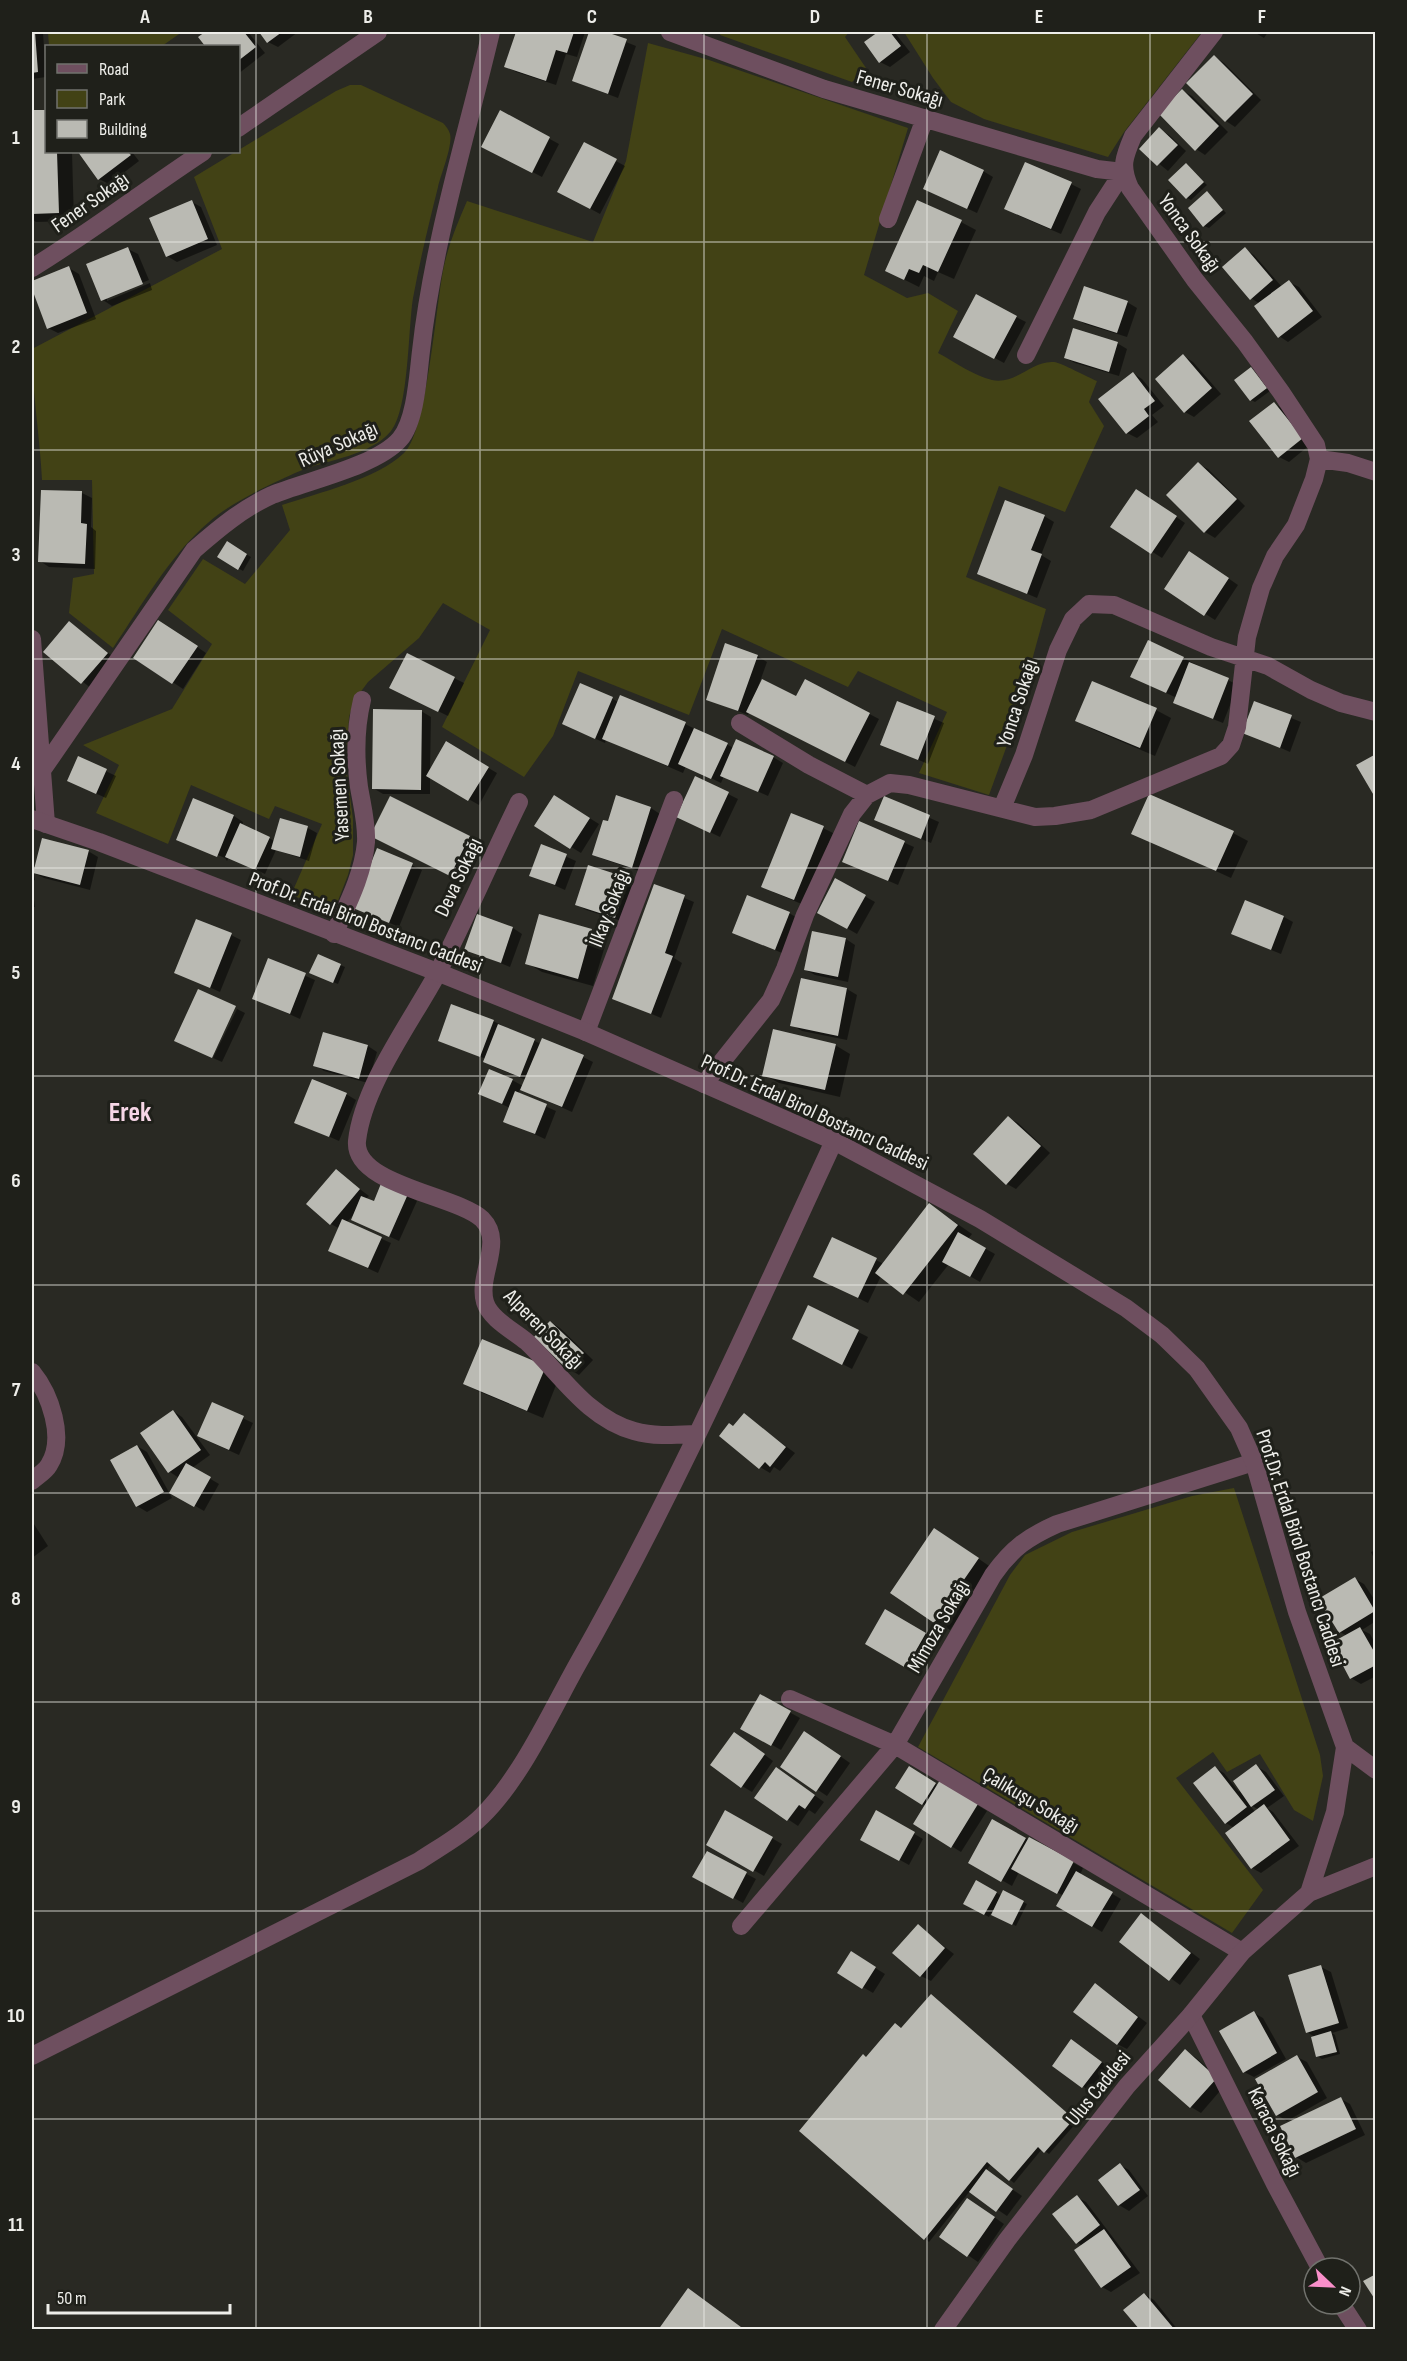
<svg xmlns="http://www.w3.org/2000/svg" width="1407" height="2361" font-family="'Sofia Sans Condensed',sans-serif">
<rect width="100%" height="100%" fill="#292923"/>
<path fill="#424215" d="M48 32H182L162 46H49Z
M721 32H849L845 37 866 68 852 82 720 35Z
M904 32H1202L1124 132 1108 157 984 119 951 102 933 78Z
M648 43 709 60 908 128 864 275 907 298 928 293 958 311 938 353C955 362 974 376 992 380 1016 385 1032 360 1054 362 1062 363 1087 377 1097 381L1089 402 1104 426 1065 512 999 486 966 577 1046 609 1014 726 989 795 919 773 947 712 858 671 848 687 722 629 689 715 578 671 553 736 524 777 442 727 490 630 443 603 419 638 368 682 354 701 349 717 346 766 353 819V855L348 875 334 911 291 895 322 824 275 806 269 819 191 785 168 844 96 813 119 765 83 745 172 709 212 644 168 610 203 559 245 584 290 530 282 505C318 493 377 479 404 453 427 433 436 302 444 266 449 243 458 222 467 201L593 242 626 161Z
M350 85H361L443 123C446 126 449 130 450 134 453 145 441 174 438 187 429 223 420 260 413 298 408 329 409 409 391 431 370 456 329 459 300 471 274 482 230 503 209 522 169 556 142 605 113 648L69 613 73 578 94 574 92 480H42C40 437 32 391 32 349L222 249 194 177 336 91Z
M1234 1488 1320 1755 1323 1776 1313 1821 1294 1810 1260 1754 1227 1772 1213 1752 1176 1778 1263 1890 1232 1933 918 1747 1010 1575 1025 1555 1072 1532 1192 1496Z"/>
<path fill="#0007" fill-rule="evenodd" d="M32 32 43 33 46 77 32 79Z
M207 32H248L265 53 238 74V46H207L200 38Z
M260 32H298L278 47 268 42Z
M518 32H585L577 57 566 54 556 85 516 72 506 66Z
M590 32H601L636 46 618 98 573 81Z
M880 32 895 33 910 52 890 67 880 62 866 43Z
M1254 32H1268L1264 38Z
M1215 57 1224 63 1261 100 1235 127 1226 121Z
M1183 91 1192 96 1228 132 1205 155 1196 149Z
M46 111V152H72L74 221 36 222 32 219V112Z
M500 112 559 144 542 177 490 150Z
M1159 129 1169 135 1186 151 1168 171 1141 149Z
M79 152H132L139 161 109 184 99 179Z
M616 161 625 166 600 214 569 197Z
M1186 165 1207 185 1191 200 1187 198Z
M983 171 993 177 977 213 925 189Z
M1071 184 1081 189 1061 234 1015 214Z
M1208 193 1226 213 1209 228 1204 226Z
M192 202 201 207 217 245 177 262 167 256Z
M961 222 976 230 954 279 938 272 934 281 924 276 919 287 887 271Z
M128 249 138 254 149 280 107 297V301L150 283 152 290 112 306 103 300 88 265Z
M1245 249 1254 255 1282 287 1289 282 1299 287 1322 317 1288 342 1279 336 1260 304 1251 298Z
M69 268 79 274 96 319 58 333 48 328 32 282Z
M1127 302 1137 308 1127 337 1085 324 1075 318Z
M1016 317 1026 322 1004 363 965 342Z
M1117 343 1127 349 1119 376 1075 363 1065 358Z
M1184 356 1193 362 1221 394 1194 417 1185 412Z
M1251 369 1270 391 1255 402 1251 400Z
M1133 373 1142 379 1164 406 1152 415 1158 422 1137 438 1127 433Z
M1274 404 1284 409 1311 444 1289 462 1279 457Z
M1198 464 1208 469 1245 506 1215 538 1205 532 1168 495Z
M82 493 92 498 91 527 96 531 95 569 49 567 40 561Z
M1146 496 1185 523 1162 558 1112 526Z
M1044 516 1054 522 1041 555 1051 561 1037 598 978 573Z
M227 543 251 557 243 571 219 557Z
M1199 558 1238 585 1215 620 1166 589Z
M69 623 116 659 92 689 45 652Z
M168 627 206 653 183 689 135 657Z
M408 655 464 683 448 716 401 693Z
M757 656 767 662 758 687 797 698 806 681 879 719 855 767 749 713 748 715 707 699Z
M1183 658 1238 685 1223 723 1185 708 1175 703 1177 698 1142 682Z
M581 685 619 702 685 724 734 748 773 757 783 763 768 796 724 776 721 783 686 766 683 773 606 740 605 743 573 729Z
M898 703 944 723 928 764 882 744Z
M1255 703 1301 722 1290 752 1244 732Z
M1156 710 1171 718 1155 756 1092 729 1077 721Z
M421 711 431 717 430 772 446 743 497 773 479 805 430 777V794H383L373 788Z
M79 758 116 776 106 798 79 786Z
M696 778 738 799 720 837 687 821Z
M617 797 651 808 660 814 642 872 603 859 593 854 608 823Z
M884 798 939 822 931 843 885 824Z
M194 800 234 816 243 822 242 826 275 841 308 828 317 833 309 861 276 850 265 874 229 857 227 861 225 858 186 842V844L178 839Z
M564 802 599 824 581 853 537 826Z
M860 823 914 847 898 885 854 866Z
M823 828 833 833 804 905 773 892Z
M1133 833H1233L1248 841 1231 878Z
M469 837 484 846 465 883 387 844Z
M542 846 576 861 565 890 531 875Z
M378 850 422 870 399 927 354 908Z
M88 851 98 857 90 890 44 878 34 873Z
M32 862 35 880 32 881V876L34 875Z
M589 867 628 879 637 885 625 922 586 910 576 904Z
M836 880 875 902 857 934 819 912Z
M655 886 694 902 674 958 682 963 661 1018 614 998Z
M32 887 35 907H32Z
M789 913 799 919 784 954 734 932Z
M540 916 592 931 607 939 593 986 542 972 527 963Z
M1284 917 1293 922 1281 954 1233 934Z
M513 928 522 934 510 967 466 949Z
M231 935 241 940 220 992 176 972Z
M846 939 855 945 848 982 815 975 806 970Z
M269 960 315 980 300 1019 254 998Z
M340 965 345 967 338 984 315 975Z
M802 980 847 989 857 995 847 1040 802 1031 792 1025Z
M237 1009 245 1013 222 1062 213 1058Z
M493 1021 541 1044 583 1057 593 1062 572 1112 520 1089 518 1094 556 1111 545 1139 505 1121 510 1108 480 1094 512 1080 523 1086 526 1080 494 1067 485 1062 486 1059 439 1040Z
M324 1033 368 1046 377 1052 368 1083 324 1071 315 1065Z
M835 1045 850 1054 840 1097 779 1083 764 1075Z
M346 1094 356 1100 339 1141 296 1122Z
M1009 1118 1018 1123 1050 1153 1016 1189 1007 1184Z
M336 1171 369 1196 366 1199 374 1203 407 1195 417 1201 399 1241 352 1219 355 1213 346 1223 391 1243 378 1273 330 1251 340 1229 331 1224Z
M930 1205 972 1234 968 1239 995 1254 980 1282 949 1264 919 1302 881 1276 868 1303 824 1281 833 1239 884 1264Z
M809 1307 868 1337 852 1369 803 1344Z
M551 1322 560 1328 593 1360 579 1375 569 1369 536 1337Z
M483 1341 560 1375 543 1418 480 1392 465 1384Z
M213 1404 253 1423 239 1455 208 1441Z
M173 1411 182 1417 210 1455 192 1468 219 1484 204 1511 171 1492 179 1478 170 1472 142 1433Z
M744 1415 795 1453 780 1471 774 1467 770 1473 760 1467 734 1427Z
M137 1446 147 1452 172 1498 147 1512 137 1506Z
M32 1521 48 1546 32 1558Z
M949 1538 992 1568 950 1630 892 1592Z
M1376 1550V1563L1371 1552Z
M1355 1579 1364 1584 1376 1602V1621L1362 1630 1370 1634 1376 1645V1676L1361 1684 1351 1678 1347 1636 1340 1632Z
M885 1611 935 1639 916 1672 867 1643Z
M760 1696 800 1718 781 1750 742 1728Z
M814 1738 850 1763 827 1796 782 1766Z
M744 1739 773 1761 752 1792 742 1786Z
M1256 1766 1266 1772 1284 1796 1267 1808 1273 1812 1299 1846 1261 1873 1252 1868 1234 1828 1226 1823 1215 1768 1224 1773 1239 1792ZM1249 1804 1259 1810 1255 1812Z
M910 1768 938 1786 950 1788 987 1811 961 1852 915 1824 926 1806 897 1788Z
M786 1775 824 1802 815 1814 809 1810 798 1826 756 1798Z
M726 1812 782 1844 764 1876 708 1844Z
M877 1812 923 1839 909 1865 862 1839Z
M993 1821 1083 1868 1080 1875 1121 1899 1102 1932 1058 1906 1064 1896 1019 1872 1012 1886 970 1862Z
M707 1853 756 1879 743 1903 694 1876Z
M976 1882 1002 1896 1004 1892 1027 1904 1016 1926 991 1913 989 1917 965 1904Z
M1142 1915 1200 1959 1180 1985 1121 1942Z
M918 1926 954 1954 931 1981 921 1976Z
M851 1953 885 1974 873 1993 839 1973Z
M1321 1967 1331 1972 1348 2028 1332 2033 1335 2035 1340 2054 1322 2059 1317 2056 1315 2037 1307 2032Z
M1105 1991 1147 2023 1127 2049 1117 2044Z
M935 1998 1077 2122 1049 2154 1042 2149 1014 2183 991 2164 986 2171 1022 2196 1007 2216 970 2191 929 2242 801 2130 867 2058Z
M1254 2013 1263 2018 1286 2059 1254 2077 1244 2072Z
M1081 2047 1110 2068 1092 2093 1054 2065Z
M1185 2051 1195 2057 1226 2084 1201 2113 1191 2107 1160 2080Z
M1297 2057 1307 2062 1327 2098 1287 2121 1277 2115Z
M1341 2099 1350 2104 1365 2135 1306 2163 1296 2157Z
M1120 2165 1129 2170 1148 2196 1129 2211 1119 2205 1100 2180Z
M1077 2197 1086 2202 1140 2273 1111 2292 1102 2287 1082 2246 1077 2242Z
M977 2205 1004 2224 978 2262 941 2237Z
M1144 2294 1154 2300 1178 2330H1142Z"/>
<path fill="#babab3" d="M32 32H35L38 72 32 73Z
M205 32H244L256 47 238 61V46H205L198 37Z
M259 32H282L267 43Z
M516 32H574L567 53 556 50 546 81 504 67Z
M589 32H606L627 39 608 94 572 81Z
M878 32H890L901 46 879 63 864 42Z
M1214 55 1253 94 1225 122 1186 83Z
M1182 89 1219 126 1195 151 1158 113Z
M32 110H46V152H57L59 213 32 214Z
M500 110 550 137 532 173 481 147Z
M1159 127 1178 145 1157 166 1139 149Z
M584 142 617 159 590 209 557 192Z
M940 150 984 170 967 209 923 189Z
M78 152H128L131 155 98 180Z
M1025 162 1072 182 1051 229 1004 209Z
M1186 163 1204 182 1186 199 1168 180Z
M1207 191 1223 210 1203 227 1188 208Z
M192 200 208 239 166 257 149 218Z
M917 200 962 220 938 272 923 265 919 273 909 269 904 280 885 271Z
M128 247 143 284 101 301 86 264Z
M1245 247 1273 280 1250 300 1222 267Z
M69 266 87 313 47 329 32 289V281Z
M1289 280 1313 311 1278 338 1254 306Z
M1084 286 1128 301 1117 333 1073 319Z
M976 294 1017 316 994 359 953 337Z
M1073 328 1118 342 1109 372 1064 358Z
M1183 354 1212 388 1184 413 1155 379Z
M1251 367 1267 388 1250 401 1234 380Z
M1133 372 1155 401 1144 409 1149 416 1126 434 1098 399Z
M1274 402 1303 438 1278 458 1249 421Z
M1198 462 1237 499 1204 533 1166 495Z
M1136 489 1177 516 1151 554 1110 527Z
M41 490 82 491 81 523 87 524 85 564 38 562Z
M1005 500 1045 515 1031 550 1042 554 1027 594 977 574Z
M227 541 247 554 238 570 217 557Z
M1189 551 1229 578 1204 616 1164 589Z
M158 620 198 646 172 684 133 658Z
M69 621 108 653 81 684 43 652Z
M1148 640 1184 657 1166 693 1130 677Z
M725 643 758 655 738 711 706 700Z
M407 653 455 677 438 712 389 688Z
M1189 662 1229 678 1213 719 1173 703Z
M762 679 796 696 805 679 870 713 845 762 746 712Z
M1092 681 1157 708 1140 748 1075 721Z
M580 683 613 697 595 739 562 724Z
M620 695 686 722 668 766 602 739Z
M897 701 935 716 918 760 880 745Z
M1254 701 1292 715 1280 748 1242 733Z
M373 709 422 710 421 790 372 789Z
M694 728 728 743 711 779 678 764Z
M736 739 774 756 758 792 720 776Z
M446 741 489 767 468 801 426 776Z
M1376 754V799L1356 765Z
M78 756 107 769 96 794 67 781Z
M695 776 729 792 710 833 676 817Z
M1149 794 1234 831 1216 871 1131 834Z
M554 795 590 818 570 849 534 826Z
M616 795 651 807 632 868 592 855 603 820 608 821Z
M390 796 470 836 450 876 370 836Z
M884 796 930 815 921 839 874 820Z
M193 798 234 815 217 857 176 840Z
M791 813 824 826 794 900 761 887Z
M280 818 308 826 300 857 271 849Z
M859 821 905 841 888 881 842 862Z
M240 823 270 837 255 870 225 857Z
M42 838 89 850 80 885 33 873Z
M541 844 567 854 555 885 529 876Z
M377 848 413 863 389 923 353 908Z
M588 865 628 878 615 918 575 905Z
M835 878 866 895 847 929 817 913Z
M654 884 685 895 665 953 673 956 651 1014 612 999Z
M747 895 790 912 775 950 732 933Z
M1245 900 1284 916 1271 950 1231 934Z
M477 914 513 927 501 963 464 950Z
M539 914 592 929 578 979 525 964Z
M196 919 232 933 210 988 174 973Z
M812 931 846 938 838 977 804 970Z
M318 954 341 964 333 983 309 973Z
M268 958 306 973 290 1014 252 999Z
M801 978 847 988 838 1036 790 1026Z
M198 989 236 1006 212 1058 174 1041Z
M451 1004 494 1020 480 1057 438 1041Z
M498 1024 535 1039 520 1077 483 1062Z
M773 1029 836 1044 825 1090 762 1076Z
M323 1032 368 1045 359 1079 313 1066Z
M542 1038 584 1055 562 1107 520 1090Z
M489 1069 513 1079 502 1104 478 1094Z
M312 1079 347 1093 329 1137 294 1123Z
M515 1091 547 1104 535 1134 503 1122Z
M1008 1116 1041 1146 1006 1185 973 1154Z
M336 1169 360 1189 330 1225 306 1204Z
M382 1181 408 1194 389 1237 351 1220 361 1196 374 1201Z
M929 1203 958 1225 903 1295 875 1273Z
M342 1219 382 1237 368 1268 328 1251Z
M958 1232 986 1248 970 1277 942 1262Z
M832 1237 877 1258 858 1298 813 1277Z
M808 1305 859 1330 842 1365 792 1339Z
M550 1321 584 1353 568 1370 534 1337Z
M482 1339 546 1366 527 1411 463 1384Z
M212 1402 244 1416 229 1450 197 1436Z
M173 1410 201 1450 168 1473 140 1433Z
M744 1413 786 1447 770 1467 765 1462 759 1469 719 1436 729 1423 733 1426Z
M137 1445 164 1492 136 1507 110 1460Z
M186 1463 211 1477 194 1507 169 1493Z
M934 1528 979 1558 934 1623 890 1593Z
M1355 1577 1375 1611 1339 1633 1318 1599Z
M885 1609 926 1633 906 1668 865 1644Z
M1360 1627 1376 1655V1665L1350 1679 1331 1643Z
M760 1694 791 1711 771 1746 740 1729Z
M804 1731 841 1756 816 1792 780 1767Z
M734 1732 765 1754 741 1788 710 1765Z
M1256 1764 1275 1790 1251 1807 1233 1781Z
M909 1766 936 1783 922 1805 895 1788Z
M1215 1766 1247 1807 1225 1824 1193 1783Z
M776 1767 815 1795 805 1809 799 1805 787 1821 754 1798Z
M940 1780 978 1804 951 1848 913 1824Z
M1264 1804 1290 1840 1251 1869 1225 1833Z
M725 1810 773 1837 753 1872 706 1845Z
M876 1810 915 1832 899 1861 860 1840Z
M992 1819 1026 1838 1001 1882 968 1863Z
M1029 1837 1074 1861 1057 1894 1011 1869Z
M707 1851 747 1872 733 1899 692 1877Z
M1076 1871 1113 1892 1092 1927 1056 1906Z
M976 1880 997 1892 984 1915 963 1904Z
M1003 1890 1024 1901 1012 1925 991 1915Z
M1141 1913 1191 1953 1169 1981 1119 1942Z
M918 1924 945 1948 920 1977 892 1953Z
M851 1951 876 1967 862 1989 837 1973Z
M1321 1965 1339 2023 1306 2033 1288 1975Z
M1095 1983 1138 2017 1117 2045 1073 2012Z
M931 1994 1074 2119 1044 2153 1038 2147 1009 2181 987 2162 924 2240 799 2131 863 2054 866 2057 895 2023 901 2028Z
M1254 2011 1277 2053 1243 2073 1219 2031Z
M1331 2031 1337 2052 1316 2057 1311 2037Z
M1071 2039 1102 2062 1082 2088 1052 2066Z
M1185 2049 1217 2078 1190 2108 1158 2080Z
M1297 2055 1318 2092 1276 2116 1255 2079Z
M1341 2097 1356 2129 1295 2158 1280 2126Z
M1120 2163 1140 2190 1118 2206 1098 2180Z
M986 2169 1013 2189 996 2212 969 2192Z
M1077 2195 1100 2225 1076 2244 1052 2214Z
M967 2198 995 2217 967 2257 939 2237Z
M1104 2229 1131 2267 1101 2288 1074 2250Z
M1376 2274V2301L1363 2281Z
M688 2288 745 2330H658Z
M1144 2293 1175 2330H1140L1123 2310Z"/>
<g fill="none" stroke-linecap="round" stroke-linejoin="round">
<path stroke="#6e4f5f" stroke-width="18" d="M670 32 824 89 1097 169 1123 172 1097 212 1026 355
M238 128 378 32
M888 219 925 118
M32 268C91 232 145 190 203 152
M1319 459 1348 463 1376 472
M32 639 46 824
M740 723 809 765 867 795
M43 769 194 550C218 529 243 508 272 495 306 481 377 466 400 439 416 420 418 375 421 351 433 242 466 138 491 32
M519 802C491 859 466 918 437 974 411 1022 363 1086 357 1141 353 1185 456 1195 482 1219 505 1242 477 1275 485 1302 490 1319 514 1331 527 1342 560 1373 587 1418 634 1431 655 1437 676 1435 697 1434
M1002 808 1024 755 1058 650 1073 619 1089 604 1114 605 1211 647 1268 666 1311 690 1341 703 1376 712
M334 934C347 905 363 875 366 842 367 824 362 805 359 787 355 757 355 729 362 700
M586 1032 674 800
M704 1084 771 1000 785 969 805 915 852 814 867 795 890 783 909 785 1035 817 1055 816 1091 810 1221 756 1231 745 1237 727 1247 637 1261 588 1275 556 1296 525 1314 479 1319 459 1316 445 1281 392 1245 342 1195 280 1130 188C1120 166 1124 157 1133 136L1214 32
M32 1372C50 1394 66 1438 49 1465 45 1472 37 1476 32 1481
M790 1699 895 1745 1242 1952
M741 1926 895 1745 993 1575C1012 1548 1028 1537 1057 1524L1254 1462
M1191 2015 1275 2184 1320 2268
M32 2056 419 1861C440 1847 464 1834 482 1816 520 1779 550 1714 576 1667 673 1497 752 1318 834 1141
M1341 2304 1358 2330"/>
<path stroke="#6e4f5f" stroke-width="18" d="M32 819 99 842 437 972 586 1032 834 1141 980 1219 1126 1308 1162 1335 1197 1369 1239 1428 1254 1462 1297 1612 1345 1747 1376 1770
M1345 1747 1335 1812 1309 1893 1376 1866
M943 2330 1007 2240 1127 2086 1191 2015 1242 1952 1309 1893"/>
</g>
<path fill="none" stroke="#edede9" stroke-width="1.5" stroke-opacity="0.55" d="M256 32V2330M480 32V2330M704 32V2330M927 32V2330M1150 32V2330M32 242H1376M32 450H1376M32 659H1376M32 868H1376M32 1076H1376M32 1285H1376M32 1493H1376M32 1702H1376M32 1911H1376M32 2119H1376"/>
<g text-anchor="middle" stroke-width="6" stroke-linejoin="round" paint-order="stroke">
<g font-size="21" fill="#edede9" stroke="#1f201a">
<text transform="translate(900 88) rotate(16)" y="7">Fener Sokağı</text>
<text transform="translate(90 202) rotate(-35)" y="7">Fener Sokağı</text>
<text transform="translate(1190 233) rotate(54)" y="7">Yonca Sokağı</text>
<text transform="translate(338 444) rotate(-24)" y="7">Rüya Sokağı</text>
<text transform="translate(1017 703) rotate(-72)" y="7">Yonca Sokağı</text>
<text transform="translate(339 785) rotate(-93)" y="7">Yasemen Sokağı</text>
<text transform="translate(458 877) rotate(-65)" y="7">Deva Sokağı</text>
<text transform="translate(609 908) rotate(-69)" y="7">İlkay Sokağı</text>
<text transform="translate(366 922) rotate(21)" y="7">Prof.Dr. Erdal Birol Bostancı Caddesi</text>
<text transform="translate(815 1112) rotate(25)" y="7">Prof.Dr. Erdal Birol Bostancı Caddesi</text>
<text transform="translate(544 1329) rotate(45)" y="7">Alperen Sokağı</text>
<text transform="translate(1301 1548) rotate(72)" y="7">Prof.Dr. Erdal Birol Bostancı Caddesi</text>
<text transform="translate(938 1626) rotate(-60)" y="7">Mimoza Sokağı</text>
<text transform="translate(1031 1800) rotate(31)" y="7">Çalıkuşu Sokağı</text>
<text transform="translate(1098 2088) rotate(-51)" y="7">Ulus Caddesi</text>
<text transform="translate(1275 2132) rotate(64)" y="7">Karaca Sokağı</text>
</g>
<g font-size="27" font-weight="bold" fill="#f6d6e6" stroke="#1f201a">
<text x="130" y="1121">Erek</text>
</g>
</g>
<rect width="1407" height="2361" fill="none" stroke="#1f201a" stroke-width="66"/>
<rect x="45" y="45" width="195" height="108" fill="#1f201a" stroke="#71726d" stroke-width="1.5"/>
<rect x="57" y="64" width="30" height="9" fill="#6e4f5f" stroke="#71726d" stroke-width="1.5"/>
<text x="99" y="75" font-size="18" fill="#edede9">Road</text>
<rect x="57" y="90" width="30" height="18" fill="#424215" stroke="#71726d" stroke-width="1.5"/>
<text x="99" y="105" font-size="18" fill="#edede9">Park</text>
<rect x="57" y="120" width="30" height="18" fill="#babab3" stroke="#71726d" stroke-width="1.5"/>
<text x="99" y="135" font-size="18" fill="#edede9">Building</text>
<g transform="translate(1332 2286) rotate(113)"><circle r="28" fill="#1f201a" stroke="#71726d" stroke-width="1.5"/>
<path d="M0-4.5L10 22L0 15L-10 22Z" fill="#f98fca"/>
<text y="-9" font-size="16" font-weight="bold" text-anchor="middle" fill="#edede9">N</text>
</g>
<path d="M48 2304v9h182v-9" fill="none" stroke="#edede9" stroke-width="3"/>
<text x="57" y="2304" font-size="18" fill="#edede9" stroke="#1f201a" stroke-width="4.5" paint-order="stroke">50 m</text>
<rect x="33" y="33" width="1341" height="2295" fill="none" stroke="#edede9" stroke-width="2"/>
<g font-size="20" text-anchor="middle" font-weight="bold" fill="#edede9">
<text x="145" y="23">A</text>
<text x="368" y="23">B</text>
<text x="592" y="23">C</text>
<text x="815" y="23">D</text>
<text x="1039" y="23">E</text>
<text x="1262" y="23">F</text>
<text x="16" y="144">1</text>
<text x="16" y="353">2</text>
<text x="16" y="561">3</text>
<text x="16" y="770">4</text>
<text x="16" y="979">5</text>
<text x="16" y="1187">6</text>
<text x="16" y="1396">7</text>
<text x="16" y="1605">8</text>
<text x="16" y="1813">9</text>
<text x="16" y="2022">10</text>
<text x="16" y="2231">11</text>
</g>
</svg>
